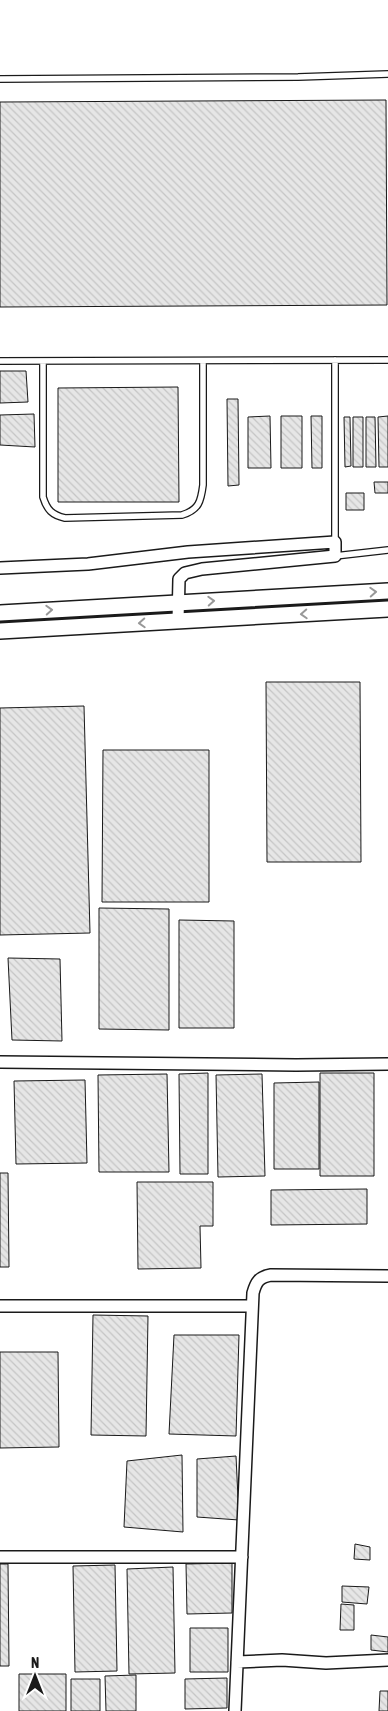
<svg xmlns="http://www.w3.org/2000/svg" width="388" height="1711" font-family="'Asap Condensed',sans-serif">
<defs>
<pattern id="building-back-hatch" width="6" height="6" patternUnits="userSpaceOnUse" patternTransform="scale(1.25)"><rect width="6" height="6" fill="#e6e6e6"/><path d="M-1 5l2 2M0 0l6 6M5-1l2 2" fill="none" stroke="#c5c5c5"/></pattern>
</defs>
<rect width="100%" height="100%" fill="#fff"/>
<path fill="url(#building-back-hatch)" stroke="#1a1a1a" d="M386 100 387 305 0 307V102Z
M0 371H26L28 402 0 403Z
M178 387 179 502H58V388Z
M227 399H238L239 485 228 486Z
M34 414 35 447 0 445V415Z
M270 416 271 468H248V417Z
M281 416H302V468H281Z
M311 416H322V468H312Z
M388 416V467H379L378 417Z
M344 417H350L351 466 345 467Z
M353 417H363V467H353Z
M366 417H375L376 467H366Z
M374 482H388V493H375Z
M346 493H364V510H346Z
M266 682H360L361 862H267Z
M84 706 90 933 0 935V708Z
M103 750H209V902H102Z
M99 908 169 909V1030L99 1029Z
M179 920 234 921V1028H179Z
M8 958 60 959 62 1041 12 1040Z
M208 1073V1174H180L179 1074Z
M320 1073H374V1176H320Z
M167 1074 169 1172H99L98 1075Z
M262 1074 265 1176 218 1177 216 1075Z
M85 1080 87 1163 16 1164 14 1081Z
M319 1082V1169H274V1083Z
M0 1173H8L9 1267H0Z
M137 1182H213V1226H200L201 1268 138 1269Z
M367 1189V1224L271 1225V1190Z
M93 1315 148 1316 146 1436 91 1435Z
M174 1335H239L236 1436 169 1434Z
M0 1352H58L59 1447 0 1448Z
M182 1455 183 1532 124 1527 127 1461Z
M236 1456 239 1520 197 1517V1459Z
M355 1544 370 1547V1560L354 1559Z
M232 1563V1613L187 1614 186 1564Z
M0 1564H8L9 1666H0Z
M115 1565 117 1671 75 1672 73 1566Z
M173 1567 175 1673 129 1674 127 1569Z
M342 1586 369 1587 367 1604 342 1602Z
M341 1604 354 1605V1630H340Z
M190 1628H228V1672H190Z
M371 1635 388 1637V1652L371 1650Z
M19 1674H66V1711H19Z
M136 1675V1711H106L105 1676Z
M227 1678V1708L185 1709V1679Z
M71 1679H100V1711H71Z
M380 1691H388V1711H379Z"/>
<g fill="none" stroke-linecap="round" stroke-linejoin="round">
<g stroke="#1a1a1a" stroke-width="8">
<path id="lane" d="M0 79 298 77 388 74
M335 360V542
M0 361 388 360
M43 361V497C47 510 52 515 65 518L182 515C199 510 201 501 203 485V361
M335 556 388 550"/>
</g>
<g stroke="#1a1a1a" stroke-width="14">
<path id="street" d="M0 568 88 564 188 552 335 542V556L202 569 185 573 179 579 178 621
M0 1062 296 1065 388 1064
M0 1306H252
M0 1557H242
M237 1662 282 1660 326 1663 388 1660
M235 1711 253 1293C256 1282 259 1277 271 1275L388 1276"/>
</g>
<g stroke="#1a1a1a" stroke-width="18">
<path id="secondary" d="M0 613 388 591
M0 631 388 609"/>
</g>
<use href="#lane" stroke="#fff" stroke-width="5.5"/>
<use href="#street" stroke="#fff" stroke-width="11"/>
<use href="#secondary" stroke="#fff" stroke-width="15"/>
</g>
<defs><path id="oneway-chevron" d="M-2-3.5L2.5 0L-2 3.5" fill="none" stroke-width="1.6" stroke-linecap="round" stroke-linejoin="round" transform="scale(1.25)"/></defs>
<g stroke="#989898">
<use href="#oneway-chevron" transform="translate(373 592) rotate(-3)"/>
<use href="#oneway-chevron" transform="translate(211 601) rotate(-3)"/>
<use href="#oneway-chevron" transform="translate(49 610) rotate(-3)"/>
<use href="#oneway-chevron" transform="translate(304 614) rotate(177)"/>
<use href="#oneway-chevron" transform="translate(142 623) rotate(177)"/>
</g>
<g transform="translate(35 1676)" stroke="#ffffff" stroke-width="4" paint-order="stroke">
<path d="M0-4L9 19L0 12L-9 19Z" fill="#1a1a1a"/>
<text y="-8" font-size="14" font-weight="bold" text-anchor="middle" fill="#1a1a1a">N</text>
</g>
</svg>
